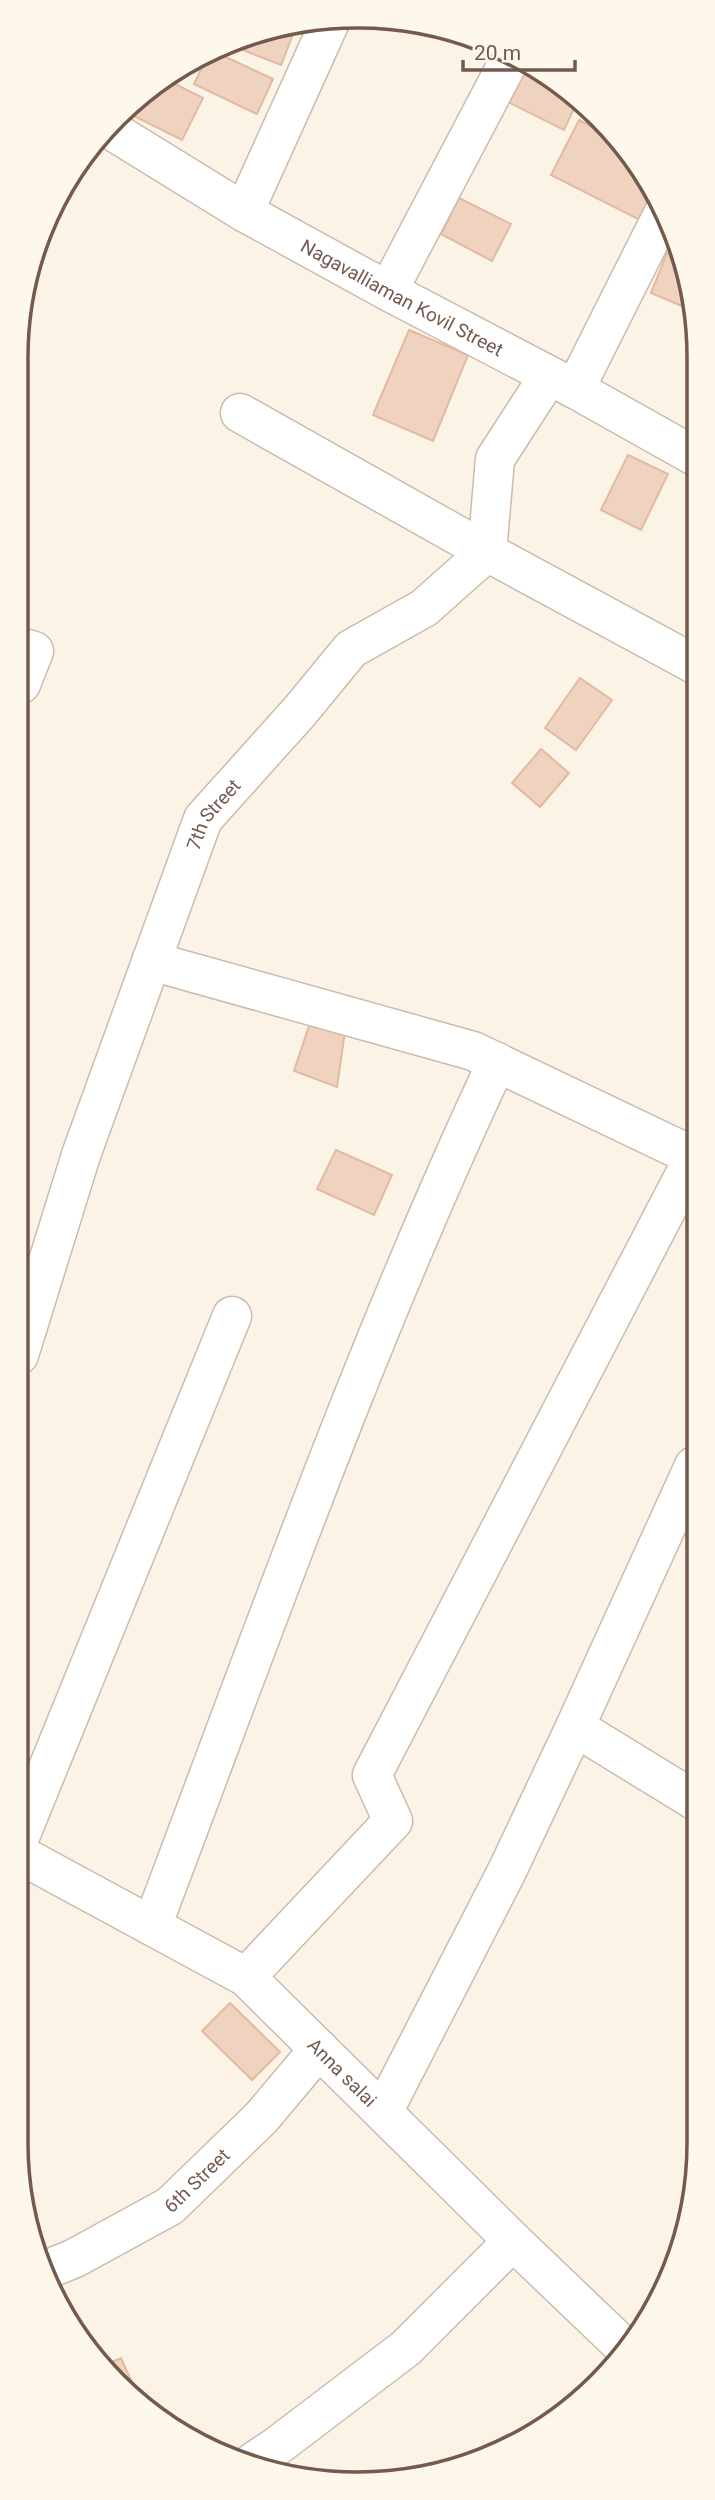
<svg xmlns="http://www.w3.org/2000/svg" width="715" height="2500" font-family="Roboto,sans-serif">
<rect width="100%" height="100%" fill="#fbf3e6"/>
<path fill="#efd3bf" stroke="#e1baa0" stroke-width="2" d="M284 25 295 29 281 65 233 46Z
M217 53 273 79 257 114 194 84 207 57Z
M528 61 577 102 564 130 500 98Z
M163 78 203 98 182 140 128 113Z
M582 106 601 121 580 110Z
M579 120 620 142 653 195 640 220 551 175Z
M459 198 511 224 492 261 441 234Z
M667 253 682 259 696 312 651 293Z
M409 330 468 355 433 441 373 415Z
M628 455 668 474 641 530 601 510Z
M580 678 612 700 576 750 545 728Z
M541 749 569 773 540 807 512 783Z
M312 1017 345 1031 337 1087 294 1071Z
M336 1150 392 1175 374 1215 317 1189Z
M230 2003 280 2052 252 2080 202 2031Z
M121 2358 139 2398 100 2367Z"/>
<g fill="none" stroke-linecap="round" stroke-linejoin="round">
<g stroke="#ccbbad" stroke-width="41">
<g id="minor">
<path id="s1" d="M111 130 244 212 388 291 575 389 696 457"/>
<path d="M244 212 330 22"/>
<path d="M388 291 512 55"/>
<path d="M575 389 664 212"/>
<path d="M240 413 487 552 696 665"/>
<path d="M21 684 34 651 21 647"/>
<path d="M151 961 473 1051 695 1157"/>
<path id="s2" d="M19 1355 81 1155 203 819 300 711 351 649 424 608 487 552 495 459 548 377"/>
<path d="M575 1727 694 1466"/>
<path d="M17 1844 232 1316"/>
<path id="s3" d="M17 1853 246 1977 513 2241 626 2349"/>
<path d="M152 1926C262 1636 365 1343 497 1062"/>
<path d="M246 1977 393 1821 372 1775 695 1155"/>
<path d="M383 2112 507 1871 575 1727 694 1800"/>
<path id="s4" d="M41 2272 75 2258 170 2206 261 2118 319 2049"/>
<path d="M253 2462 277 2446 406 2348 513 2241"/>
</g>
</g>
<use href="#minor" stroke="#fff" stroke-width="38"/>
</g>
<g text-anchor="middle" stroke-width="5" stroke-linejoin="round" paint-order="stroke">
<g font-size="19" fill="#735a4c" stroke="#fef7ec">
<text dy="7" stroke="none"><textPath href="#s1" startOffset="336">Nagavalliaman Kovil Street</textPath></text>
<text dy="7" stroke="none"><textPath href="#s2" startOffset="576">7th Street</textPath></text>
<text dy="7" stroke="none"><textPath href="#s3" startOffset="396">Anna salai</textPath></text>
<text dy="7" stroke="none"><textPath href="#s4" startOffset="182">6th Street</textPath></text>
</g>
</g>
<path d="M0 0H715V2500H0ZM357 28H358A329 329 0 0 1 687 357V2143A329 329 0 0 1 358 2472H357A329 329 0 0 1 28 2143V357A329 329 0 0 1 357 28Z" fill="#fef7ec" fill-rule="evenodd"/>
<path fill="none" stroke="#735a4c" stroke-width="3.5" d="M357 28H358A329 329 0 0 1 687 357V2143A329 329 0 0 1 358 2472H357A329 329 0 0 1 28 2143V357A329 329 0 0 1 357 28Z"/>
<path d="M463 60v10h112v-10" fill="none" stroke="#735a4c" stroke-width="3.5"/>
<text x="474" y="60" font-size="21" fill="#735a4c" stroke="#fef7ec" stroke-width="5" paint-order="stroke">20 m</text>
</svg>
